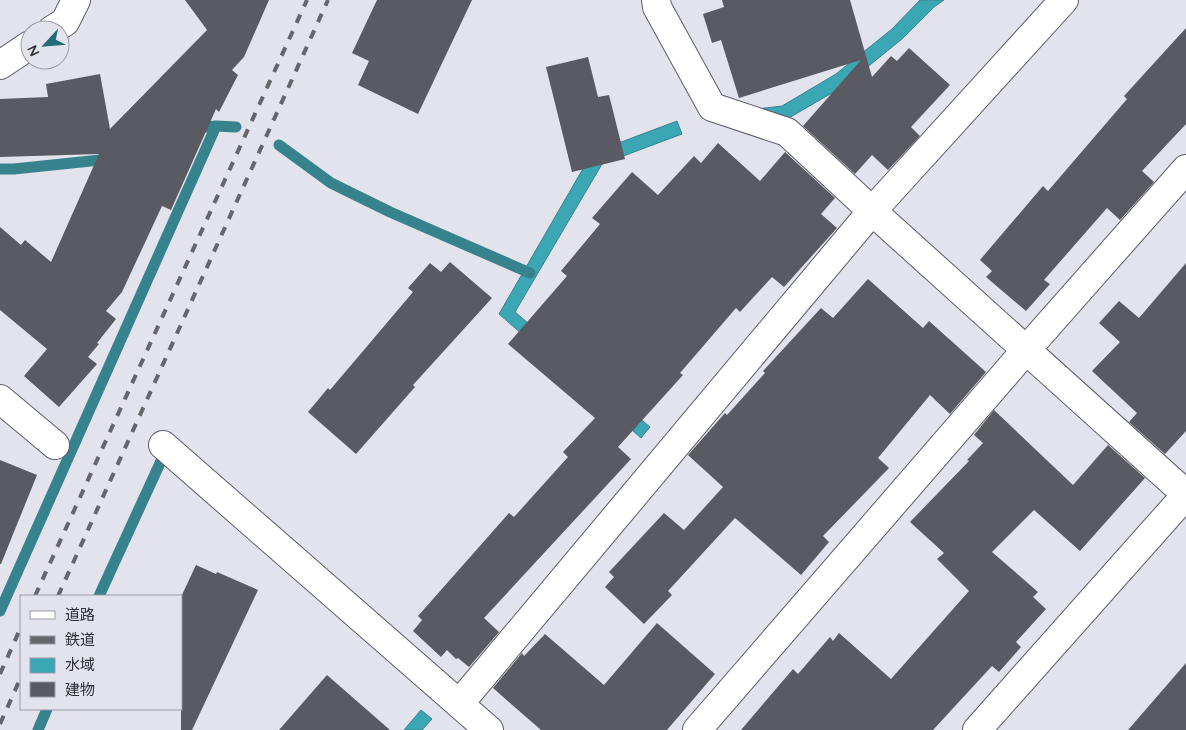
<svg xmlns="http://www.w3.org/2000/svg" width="1186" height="730" font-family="Quicksand,'Noto Sans JP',sans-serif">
<rect width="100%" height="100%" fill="#e2e3ed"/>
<path fill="#3ba6b4" stroke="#37838d" d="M920 0H944L934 7 902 39 844 86 787 119 740 111 782 106 836 74 892 29Z
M677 121 682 134 602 164 515 312 650 427 641 438 499 314 592 153Z
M421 710 432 719 422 730H404Z"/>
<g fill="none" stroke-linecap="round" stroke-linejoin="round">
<path stroke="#37838d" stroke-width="11" d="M216 126 236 127
M279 145 331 183 390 212 530 273
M0 169H14L110 159
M99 596 161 461
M0 611 216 126 195 128
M38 730 47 709"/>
</g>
<path fill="#595a62" d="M185 0H269L244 57 232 70 238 75 219 112 216 109 171 210 162 206 122 292 106 311 116 319 97 343 99 344 88 357 97 364 59 407 24 376 47 349 0 310V227L21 245 25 240 51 262 99 154 0 157V99L48 97 46 84 100 74 110 129 207 30Z
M377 0H472L418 114 358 85 369 61 352 53Z
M722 0H850L872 77 891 56 897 61 909 48 950 85 911 127 920 136 888 170 872 155 855 174 803 126 861 60 739 98 721 40 712 43 703 14 724 7Z
M1186 28V124L1142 171 1154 182 1120 220 1107 208 1044 280 1050 284 1026 311 986 277 992 271 980 260 1043 186 1048 191 1127 99 1124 96Z
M588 57 598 97 609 95 625 159 572 172 546 67Z
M718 143 760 181 785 152 835 198 821 214 837 228 784 287 772 277 740 312 736 308 680 373 683 375 618 447 631 459 484 618 499 632 469 667 458 658 456 659 447 650 441 657 413 631 422 620 418 616 509 513 514 517 568 457 563 452 595 418 508 344 567 276 561 271 600 224 592 218 632 172 658 195 694 156 701 163Z
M450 262 492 298 413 385 415 387 356 454 308 412 328 388 330 390 413 292 408 288 430 263 441 272Z
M1186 263V431L1165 454 1129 422 1137 413 1092 371 1120 342 1099 323 1119 301 1139 318Z
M868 279 923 328 929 321 986 372 950 414 930 395 878 458 889 468 823 536 829 542 801 575 735 518 668 591 672 595 644 624 605 587 614 577 609 572 664 513 684 530 723 487 688 455 725 413 727 415 765 373 763 371 821 308 833 318Z
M994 410 1073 485 1108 445 1145 478 1080 551 1034 510 992 552 1038 592 1033 597 1046 609 1016 642 1021 647 999 672 992 666 933 730H741L793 669 798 674 830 637 833 641 839 633 891 679 969 591 937 559 944 553 910 522 969 461 967 460 983 443 974 435Z
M0 460 37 475 1 564H0Z
M196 565 216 574 217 572 258 590 192 730H181V597Z
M657 623 715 674 667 730H541L493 688 522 653 524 656 545 634 604 685Z
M1186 663V730H1128Z
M327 675 390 730H279Z"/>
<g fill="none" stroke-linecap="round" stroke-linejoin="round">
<g stroke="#5c5c65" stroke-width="30">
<path id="minor" d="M656 0 657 7 712 107 787 132 872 211 1186 494
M52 30 65 22 76 0
M0 65 30 45
M0 399 55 445
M163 445 489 730
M459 704 872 211 1064 0
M697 730 1026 350 1186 169
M977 730 1186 495"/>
</g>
<use href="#minor" stroke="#fff" stroke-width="28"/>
<path stroke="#65666b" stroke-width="4" stroke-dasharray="9 9" stroke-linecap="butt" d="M35 596 307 0
M58 596 328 0
M0 674 21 627
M0 724 21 677"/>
</g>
<rect x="20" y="595" width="162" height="115" fill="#e2e3ed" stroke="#9a9ba3"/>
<rect x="30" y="611" width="25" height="8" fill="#ffffff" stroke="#9a9ba3"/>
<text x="65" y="620" font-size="15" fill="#2f3033">道路</text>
<rect x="30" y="636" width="25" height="8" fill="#65666b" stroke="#9a9ba3"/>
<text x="65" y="645" font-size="15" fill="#2f3033">鉄道</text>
<rect x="30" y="658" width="25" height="15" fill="#3ba6b4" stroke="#9a9ba3"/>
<text x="65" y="670" font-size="15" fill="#2f3033">水域</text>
<rect x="30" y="682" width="25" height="15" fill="#595a62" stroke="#9a9ba3"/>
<text x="65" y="695" font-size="15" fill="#2f3033">建物</text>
<g transform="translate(45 45) rotate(244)"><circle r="24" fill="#e2e3ed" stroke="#9a9ba3"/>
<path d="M0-4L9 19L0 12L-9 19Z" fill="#216c75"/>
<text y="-8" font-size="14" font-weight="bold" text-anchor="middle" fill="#2f3033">N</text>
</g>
</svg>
